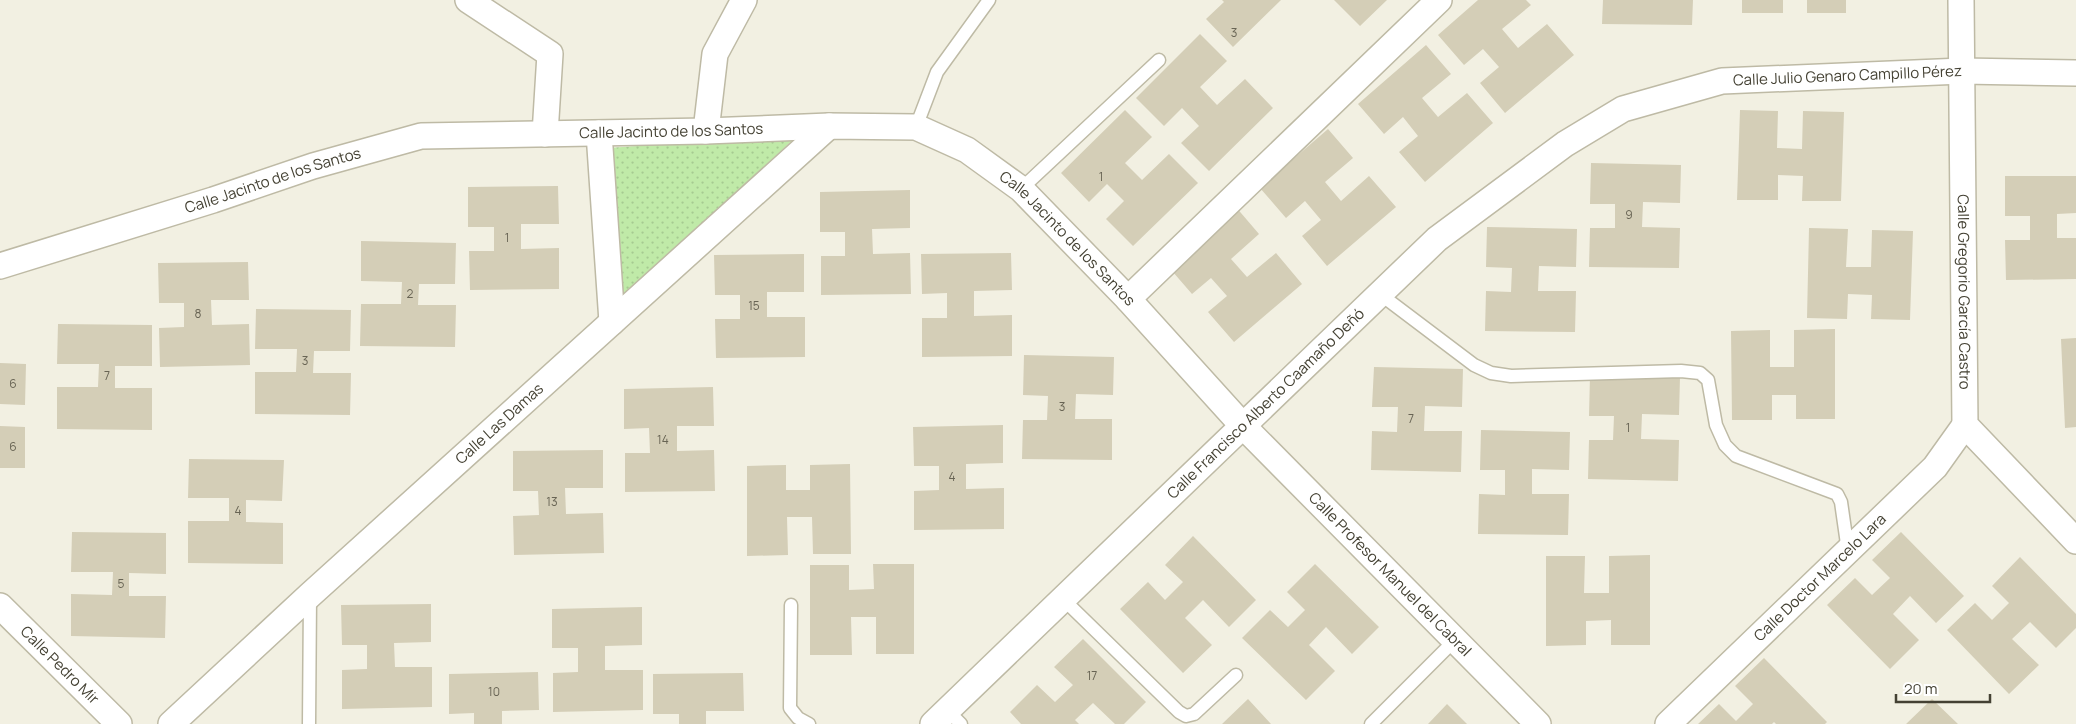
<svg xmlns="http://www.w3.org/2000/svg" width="2076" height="724" font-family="Manrope,sans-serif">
<defs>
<pattern id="park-dots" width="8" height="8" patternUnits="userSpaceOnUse" patternTransform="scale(1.25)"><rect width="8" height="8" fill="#c0eaa8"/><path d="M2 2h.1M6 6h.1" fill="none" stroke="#a6ca91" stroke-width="1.8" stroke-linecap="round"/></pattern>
</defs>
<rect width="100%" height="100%" fill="#f2f0e2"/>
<path fill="url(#park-dots)" d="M798 135 621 301 608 148Z"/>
<path fill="#d4ceb7" d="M1222 0H1281L1233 47 1206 19 1224 2Z
M1334 0H1387L1360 26Z
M1478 0H1526L1531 5 1502 29 1518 48 1547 24 1574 55 1505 113 1480 83 1499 67 1483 49 1464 65 1438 35Z
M1603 0H1693L1692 25 1602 24Z
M1742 0H1783V13H1742Z
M1807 0H1846V13H1807Z
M1200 34 1227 61 1200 87 1217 105 1245 79 1273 108 1209 171 1181 143 1199 126 1182 108 1164 126 1136 98Z
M1426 45 1451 74 1422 98 1438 117 1467 93 1493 123 1425 182 1399 152 1418 136 1403 117 1384 134 1358 104Z
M1125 110 1152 137 1125 163 1142 180 1169 154 1198 183 1133 246 1106 219 1124 201 1107 184 1089 202 1061 173Z
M1740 110 1778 111 1777 148 1802 149 1803 111 1844 112 1841 201H1802L1803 176 1778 175V200H1737Z
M1328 129 1353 158 1325 182 1341 201 1369 176 1396 207 1327 266 1302 236 1321 220 1305 201 1286 218 1260 188Z
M1591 163 1681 165 1680 203 1643 202 1642 227 1680 228 1679 268 1589 267 1590 228H1615V204H1590Z
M2005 176H2076V213L2057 214V238H2076V279L2006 280 2005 240H2030V216H2005Z
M558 186 559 224H521V249L559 248V289L470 290 469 251H494V227H468V187Z
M910 190V228L872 229 873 254 910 253 911 294 821 295V256H845V232H820V192Z
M1235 206 1259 234 1231 259 1247 277 1276 253 1302 284 1234 342 1208 312 1227 296 1211 278 1192 294 1166 264Z
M1487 227 1577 229 1576 267 1539 266 1538 291H1576L1575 332 1485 331 1486 291 1511 292 1512 268 1486 267Z
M1809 228 1848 229 1846 267H1871L1872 230 1913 231 1910 320 1871 319 1872 295 1848 294 1847 319 1807 318Z
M361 241 456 243 455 284H419L418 305H456L455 347 360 346 361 304H401L402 282 361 281Z
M1011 253 1012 290 974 291V316L1012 315V356L922 357V318H947V293L922 294 921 254Z
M804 254V292H767V317H805V357L716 358 715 319H740V295H715L714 255Z
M248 262 249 300H211L212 325 249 324 250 365 160 367 159 328 184 327V303H159L158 263Z
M256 309 351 310 350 351H314L313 373H351L350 415 255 414V372H296L297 349H255Z
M58 324 152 325V366H115V388H152V430L57 429V387H98L99 364H57Z
M1835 329V419H1796V395H1772V420H1732L1731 331 1770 330V367H1794V330Z
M2076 338V427L2065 428 2061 339Z
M1024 355 1114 357 1113 395 1076 394 1075 419H1112V460L1022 459 1023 420H1047L1048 396 1023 395Z
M0 363 26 364 25 405 0 404Z
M1374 367 1463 369 1462 407 1425 406 1424 431H1462L1461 472 1371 470 1372 431 1397 432 1398 407H1372Z
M1590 376 1680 377 1679 415 1642 414 1641 439 1679 440 1678 481 1588 479 1589 440H1613L1614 416H1589Z
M713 387 714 426H677V451L714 450 715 491 625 492V453H650L649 428 624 429V389Z
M1003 425V463L966 464V489L1004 488V529L914 530V491L939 490V466H914L913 427Z
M0 426 25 427V468H0Z
M1481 430 1570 432 1569 470 1532 469V494H1569L1568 535 1478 534 1479 494 1505 495V470H1480Z
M603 450V488H565L566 514 603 513 604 553 514 555 513 516 539 515 538 491H513V451Z
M189 459 284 460 282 501 246 500V522L283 523V564L188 563V521H229V498H188Z
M850 464 851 554H813L812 517H787L788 555 747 556V466L786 465V490H810V465Z
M72 532 166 533V574L129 573V596H166L165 638 71 636V594L112 595 113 572H71Z
M1901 532 1964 596 1936 623 1910 596 1893 614 1919 640 1890 669 1827 605 1855 578 1872 595 1890 578 1872 560Z
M1193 536 1256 600 1229 627 1203 600 1185 618 1212 645 1183 673 1120 609 1148 582 1165 600 1183 582 1165 565Z
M1650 555V645H1611V620L1586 621V645L1546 646V556H1585L1584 593H1609V556Z
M2020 557 2076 614V628L2056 648 2030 622 2012 639 2039 665 2009 694 1947 630 1975 603 1992 620 2009 603 1992 586Z
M873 564H914V654H876V617H851L852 655H810V565H849V590L874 589Z
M1315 564 1379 627 1352 654 1326 627 1309 645 1335 671 1306 700 1242 638 1270 610 1288 627 1305 610 1287 592Z
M431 604V642L394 643 395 667H432V707L342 709V670L367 669V645H342L341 605Z
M642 607V645L605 646V670H643V710L553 712V673L578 672V648H552V609Z
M1083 639 1146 702 1124 724H1115L1093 703 1075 720 1079 724H1021L1010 712 1037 685 1055 702 1073 685 1054 667Z
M1764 658 1827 722 1825 724H1776L1774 722 1772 724H1698L1719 704 1736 721 1753 704 1735 686Z
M538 672 539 710 502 711V724H474V713L449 714V674Z
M743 673 744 711H706V724H679V714H653V674Z
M1248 699 1271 724H1222Z
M1932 699 1958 724H1906Z
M1447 704 1467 724H1428Z"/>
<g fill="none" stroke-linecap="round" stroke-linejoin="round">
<g stroke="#bebaa5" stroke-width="15">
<path id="lane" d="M916 127 937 72 989 0
M1021 189 1159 60
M1380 294 1474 365 1491 373 1511 376 1681 371 1700 373 1708 380 1716 425 1725 445 1736 456 1837 494 1841 502 1848 551
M1063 599 1179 712 1186 716 1194 714 1236 675
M791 605 790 708 798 718 809 724
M947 710 961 724
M309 724 310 597
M1371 724 1455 640"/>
</g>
<g stroke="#bebaa5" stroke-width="28">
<g id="street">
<path d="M468 0 550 54 545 134"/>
<path id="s1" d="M1961 0 1965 425 2076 541"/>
<path d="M706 131 715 54 744 0"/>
<path d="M599 133 612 322"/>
<path id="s2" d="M0 266 213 200 313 166 421 136 706 131 829 126 916 127 967 150 1021 189 1128 299 1243 426 1538 724"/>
<path d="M1128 299 1439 0"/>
<path id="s3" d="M0 606 119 724"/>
<path id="s4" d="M171 724 310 595 829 126"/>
<path id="s5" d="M933 724 1437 239 1565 144 1623 109 1722 81 1962 71 2076 73"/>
<path id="s6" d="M1668 724 1935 467 1965 425"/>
</g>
</g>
<use href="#lane" stroke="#fff" stroke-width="12"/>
<use href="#street" stroke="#fff" stroke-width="25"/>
</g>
<g text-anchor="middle" stroke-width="4" stroke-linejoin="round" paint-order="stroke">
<g font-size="12" fill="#686454">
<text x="1234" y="37">3</text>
<text x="1101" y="181">1</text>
<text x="1629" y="219">9</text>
<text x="507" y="242">1</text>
<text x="410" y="298">2</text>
<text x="754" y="310">15</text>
<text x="198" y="318">8</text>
<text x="305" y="365">3</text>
<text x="107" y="380">7</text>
<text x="13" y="388">6</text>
<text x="1062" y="411">3</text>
<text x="1411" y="423">7</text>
<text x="1628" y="432">1</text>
<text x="663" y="444">14</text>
<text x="13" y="451">6</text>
<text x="952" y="481">4</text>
<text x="552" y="506">13</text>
<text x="238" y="515">4</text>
<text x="121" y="588">5</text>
<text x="1092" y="680">17</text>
<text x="494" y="696">10</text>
</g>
<g font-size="15" fill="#444133" stroke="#fff">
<text dy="5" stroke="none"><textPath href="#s5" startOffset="1155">Calle Julio Genaro Campillo Pérez</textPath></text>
<text dy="5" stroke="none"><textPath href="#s2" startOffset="691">Calle Jacinto de los Santos</textPath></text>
<text dy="5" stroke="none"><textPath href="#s2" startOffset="286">Calle Jacinto de los Santos</textPath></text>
<text dy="5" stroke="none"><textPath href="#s2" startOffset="1126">Calle Jacinto de los Santos</textPath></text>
<text dy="5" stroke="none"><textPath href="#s1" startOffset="292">Calle Gregorio García Castro</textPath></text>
<text dy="5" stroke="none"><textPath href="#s5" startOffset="462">Calle Francisco Alberto Caamaño Deñó</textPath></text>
<text dy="5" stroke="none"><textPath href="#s4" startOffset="445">Calle Las Damas</textPath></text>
<text dy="5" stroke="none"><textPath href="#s2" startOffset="1592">Calle Profesor Manuel del Cabral</textPath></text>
<text dy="5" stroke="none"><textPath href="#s6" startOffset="211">Calle Doctor Marcelo Lara</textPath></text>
<text dy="5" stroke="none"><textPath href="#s3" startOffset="84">Calle Pedro Mir</textPath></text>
</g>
</g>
<path d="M1896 694v8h94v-8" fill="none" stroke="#444133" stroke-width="2.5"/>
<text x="1904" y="694" font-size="15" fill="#444133" stroke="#ffffff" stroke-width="4" paint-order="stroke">20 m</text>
</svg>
